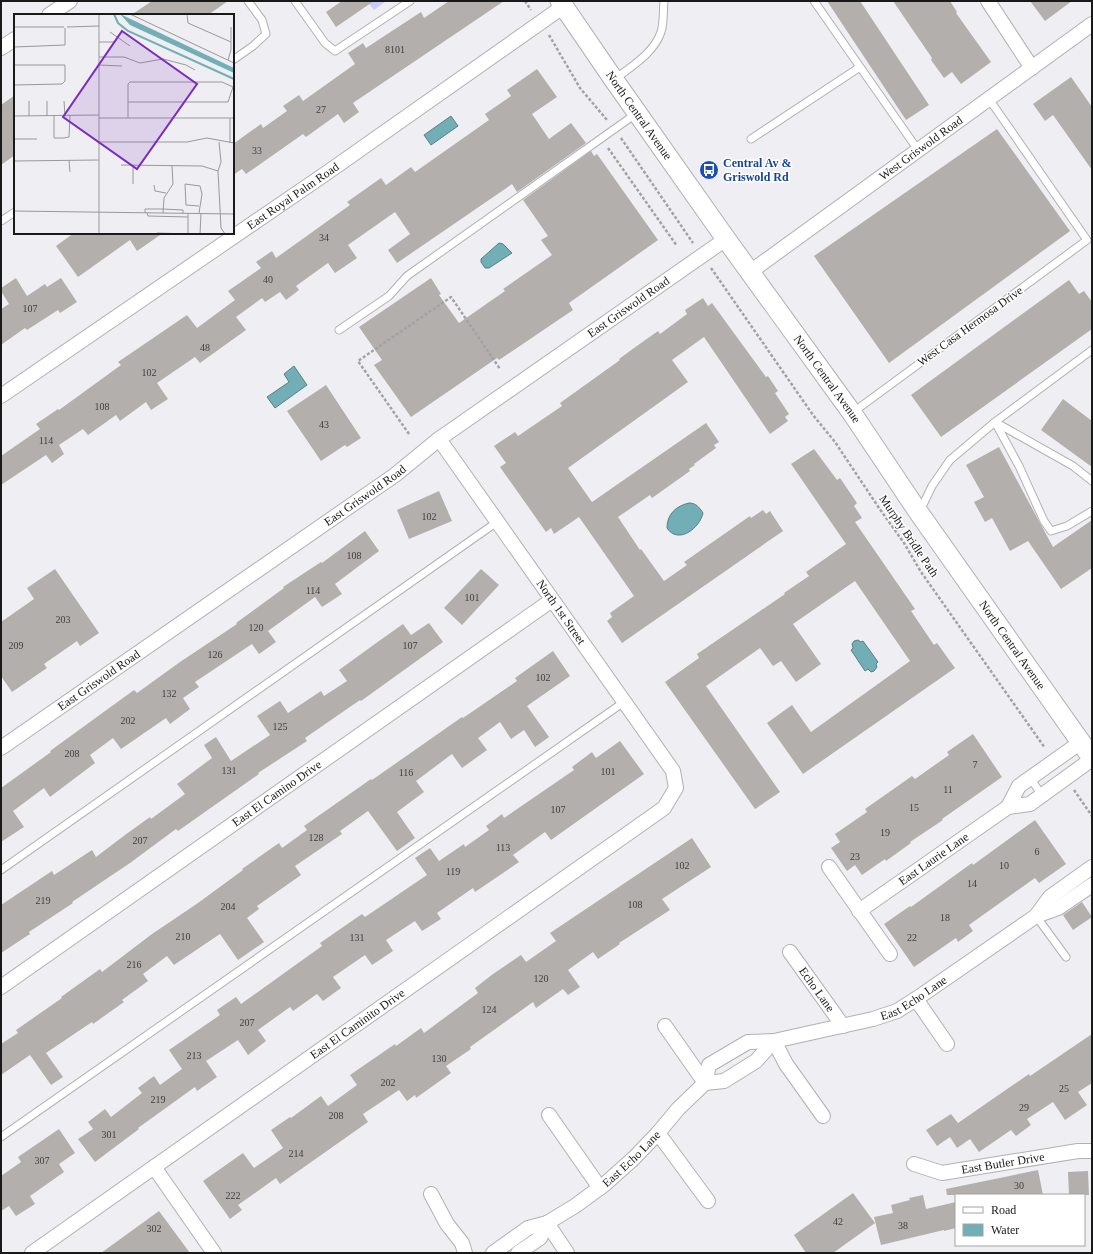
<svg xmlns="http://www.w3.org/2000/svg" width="1093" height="1254" font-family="'Times New Roman',serif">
<rect width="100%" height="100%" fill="#efeff3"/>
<path fill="#cccbf9" d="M367 1H386L374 10Z"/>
<path fill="#72aeb5" stroke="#578186" d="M451 116 458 126 431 145 424 135Z
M499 243 503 244 512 253 489 268H485L481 262V259Z
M294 366 307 385 275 408 267 397 289 382 284 374Z
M689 503C696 503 699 507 703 513 700 528 678 545 667 528 667 514 676 506 689 503Z
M858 640 861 642 863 641 878 662 876 664 877 667 874 671 871 672 868 669 865 671 851 650 853 648 852 644 854 641Z"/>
<path fill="#b3afac" d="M152 1H228L208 15H131Z
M342 1H374L336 27 326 12Z
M449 1H504L353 103 359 112 344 123 338 114 306 137 303 134 246 174 242 169 233 175V144L261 124 263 128 287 111 283 106 299 95 303 101 355 64 348 53 363 43 366 48 421 12 424 18Z
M827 1H860L929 105 906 120Z
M893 1H950L957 12 956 13 991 62 961 84 952 72 944 78 931 60 932 58Z
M1030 1H1072L1045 21Z
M537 69 557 97 532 114 549 139 571 123 586 143 517 192 512 184 505 189 397 263 388 250 410 234 395 212 348 245 357 258 335 273 328 263 296 286 299 290 286 300 280 292 265 302 262 298 236 317 246 330 200 363 195 357 157 383 168 399 151 410 146 402 120 421 116 415 88 435 83 429 59 445 64 454 52 463 46 455 1 485V456L40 429 36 424 58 409 59 410 121 365 118 362 187 315 197 328 235 300 228 291 261 268 256 262 272 251 276 258 350 205 347 202 381 178 386 185 411 167 415 172 489 120 485 114 511 96 507 90Z
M1071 77 1092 107V170L1053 115 1045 121 1033 104Z
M15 95V155L1 165V105Z
M997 129 1070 231 889 363 814 256Z
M591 151 594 156 597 154 658 240 569 303 573 310 499 360 497 358 411 417 374 365 382 360 359 327 431 278 441 294 439 295 459 323 505 291 503 289 552 255 541 240 548 236 523 200Z
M74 233H163L137 251 130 240 78 277 56 246Z
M16 278 27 296 45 284 47 287 61 278 77 302 60 313 58 310 27 330 25 328 1 345V309L9 304 1 291V288Z
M1069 280 1079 294 1084 291 1092 302V329L941 437 911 395Z
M703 298 708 306 712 303 766 377 768 376 778 391 775 393 789 414 785 417 788 421 770 434 704 337 672 360 688 382 568 468 592 502 706 423 719 442 714 445 716 448 694 464 695 465 689 469 690 471 652 498 650 495 618 517 640 550 641 549 664 581 687 565 684 562 750 516 751 518 763 510 766 514 770 511 783 531 622 643 607 621 612 617 610 613 634 596 579 517 554 534 551 528 546 532 500 467 506 463 494 446 515 432 518 436 562 406 560 403 620 360 619 359 634 348 658 331 660 334 687 314 685 310Z
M326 385 361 438 347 447 345 445 321 461 287 411Z
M1063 399 1092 421V467L1041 430Z
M999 447 1053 547 1092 520V568L1061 589 1028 541 1010 551 992 518 985 522 974 502 984 497 966 465Z
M814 449 837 480 840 478 857 503 854 506 862 518 855 522 915 609 911 611 934 645 937 643 955 668 803 774 767 723 792 705 811 732 910 661 855 581 793 624 821 664 796 682 781 661 773 666 760 648 706 686 780 792 755 809 665 682 699 658 697 654 785 594 784 593 809 576 806 572 846 544 791 464Z
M439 491 452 521 409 539 397 510Z
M365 531 379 551 335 584 342 594 322 607 315 597 268 631 276 642 259 654 252 644 195 682 199 687 183 698 190 709 170 724 166 718 121 749 113 738 90 755 95 763 50 797 44 788 13 811 24 827 1 842V788L51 752 50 751 134 690 137 693 180 662 237 624 236 623 284 588 283 587 321 562 322 563Z
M55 569 99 633 80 646 77 641 44 664 47 668 12 692 1 676V622L34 599 27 588Z
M481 569 499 585 462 625 444 608Z
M429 623 443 642 361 701 360 700 305 738 307 741 258 773 259 774 178 831 176 829 130 863 72 902 73 903 29 932 30 934 1 953V905L52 871 54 875 92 850 96 857 125 835 150 817 151 819 185 794 177 784 212 758 204 745 216 737 231 761 270 735 257 716 280 701 288 713 321 691 324 696 347 681 339 670 379 641 403 624 411 635Z
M553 651 570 676 527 706 549 737 535 747 524 730 511 739 500 722 478 738 487 750 462 768 452 754 416 781 424 792 397 812 415 838 397 851 368 811 340 831 342 834 295 866 301 875 257 906 259 909 247 918 264 942 238 960 220 934 174 965 167 956 143 974 148 981 122 1000 124 1002 93 1024 92 1022 46 1053 63 1077 51 1085 30 1055 1 1075V1044L18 1033 16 1030 62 998 61 997 100 969 102 972 152 934 198 903 243 870 242 869 279 843 282 848 307 830 304 826 371 779 372 780 462 717 463 718 517 681 515 678Z
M973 734 1002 777 942 819 943 820 910 842 911 843 886 861 885 859 862 875 855 865 847 871 831 848 840 842 835 834 867 812 865 809 885 795 912 776 915 779 949 755 947 752Z
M620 741 644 774 551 840 545 832 513 855 519 862 475 892 473 888 437 913 441 919 422 931 415 921 386 940 393 951 372 965 365 955 333 977 341 988 323 1001 317 994 293 1011 290 1007 258 1030 266 1041 248 1055 238 1040 206 1061 217 1077 197 1091 195 1087 138 1128 139 1129 95 1162 78 1139 93 1129 88 1122 105 1109 111 1117 142 1093 138 1088 154 1076 160 1085 182 1069 169 1050 220 1015 217 1010 236 997 241 1004 322 946 320 943 362 914 365 917 427 875 415 858 430 848 439 861 464 844 465 847 489 830 486 826 502 814 504 818 574 770 572 767 592 752 596 758Z
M1035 820 1066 864 1039 883 1035 878 969 925 973 931 958 942 956 938 914 967 884 924 910 906 911 907 972 863 973 865Z
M692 838 711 867 662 899 670 910 619 943 620 944 598 959 593 952 568 970 580 987 568 995 563 989 536 1008 533 1002 470 1047 471 1049 446 1066 451 1073 416 1098 415 1095 407 1101 399 1090 363 1114 368 1122 280 1184 276 1178 238 1205 242 1210 230 1219 203 1181 243 1153 254 1168 283 1148 271 1130 290 1117 291 1118 321 1096 328 1106 357 1085 350 1075 395 1044 396 1046 421 1028 424 1033 478 993 475 988 493 974 521 955 526 962 556 941 550 933Z
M1082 902 1092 917 1073 930 1063 915Z
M1092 1034V1083L1078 1092 1087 1105 1065 1120 1053 1102 1027 1119 1031 1125 1016 1136 1011 1130 979 1152 970 1139 957 1148 950 1137 937 1146 926 1130 951 1114 958 1123 1029 1074 1030 1076Z
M59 1129 75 1153 59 1164 64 1172 30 1196 35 1204 16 1216 9 1206 1 1211V1176L21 1162 18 1157Z
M1038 1170 1043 1195H947L946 1189Z
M1088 1171 1089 1195H1069L1068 1172Z
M853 1193 875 1223 833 1253H806L794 1235Z
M923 1195 926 1209 956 1202V1228L944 1231V1230L881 1245 874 1217 893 1213 891 1205 910 1200 909 1198Z
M159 1211 190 1253H101Z"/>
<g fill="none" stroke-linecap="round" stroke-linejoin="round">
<g stroke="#b1b1b5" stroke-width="9">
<path id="service" d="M295 1 325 43 335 51 410 1
M814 1 918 150
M233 60 253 46 266 34 262 20 248 1
M615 79C632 66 654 53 661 32 664 23 663 11 664 1
M751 139 860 67
M1 221 15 212
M339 330 389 296 407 276 637 113
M852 413 1087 240 989 99
M995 422 1019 466 1044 521 1051 531 1067 526 1092 511
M995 422 1073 466 1092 481
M920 511 932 486 950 460 995 422 1092 350
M1030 778 1042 795
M1 870 497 522
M1036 916 1066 957
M1 1137 624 702"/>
</g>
<g stroke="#b1b1b5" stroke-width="16">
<g id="minor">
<path d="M988 1 1032 68"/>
<path d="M49 15 70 1"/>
<path d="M1 48 15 39"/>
<path id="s1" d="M750 272 1092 24"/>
<path id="s2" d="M1 396 328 172 564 6"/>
<path id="s3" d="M1 748 395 475 439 439 726 239"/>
<path d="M1008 807 1019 786 1081 742"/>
<path d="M829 867 890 954"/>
<path id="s4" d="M859 911 1008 807 1030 804 1092 759"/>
<path d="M1036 916 1050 897 1092 867"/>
<path id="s5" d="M790 952 843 1026"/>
<path id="s6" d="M1 987 552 600"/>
<path d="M916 999 947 1044"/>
<path d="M665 1026 705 1083"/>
<path d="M774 1041 786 1064 823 1116"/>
<path d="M705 1083 724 1081 756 1061 774 1041"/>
<path d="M549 1115 600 1188"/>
<path d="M658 1133 708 1201"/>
<path id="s7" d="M914 1164 942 1173 1078 1151H1092"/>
<path d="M154 1167 214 1253"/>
<path d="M431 1194 447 1224 462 1243 465 1253"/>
<path d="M547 1223 567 1253"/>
<path id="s8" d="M32 1253 664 808 676 788 673 771 439 439"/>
<path id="s9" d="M493 1253 528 1228 547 1223 575 1206 605 1184 634 1158 658 1133 678 1109 705 1083 709 1065 748 1042 774 1041 873 1019 897 1011 916 999 1036 916 1058 908 1092 885"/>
<path d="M518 1253 540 1238 547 1223"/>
</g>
</g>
<g stroke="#b1b1b5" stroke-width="21">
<g id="secondary">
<path id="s10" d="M560 1 614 80 726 239 852 413 919 513 1092 758"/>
</g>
</g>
<path stroke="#a2a2a5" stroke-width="2.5" stroke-dasharray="3 2" stroke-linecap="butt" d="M525 1 531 10
M549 35 580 88 607 120
M621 138 693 243
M608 148 677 246
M711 268 813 415 835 442 879 508 904 543 921 572 1045 748
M409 434 358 361 451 297 500 369
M1074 790 1092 816"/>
<use href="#service" stroke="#fff" stroke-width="7"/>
<use href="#minor" stroke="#fff" stroke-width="14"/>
<use href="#secondary" stroke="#fff" stroke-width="19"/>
</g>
<defs>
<g id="bus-disc" transform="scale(1)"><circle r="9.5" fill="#1a4fb4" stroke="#fff"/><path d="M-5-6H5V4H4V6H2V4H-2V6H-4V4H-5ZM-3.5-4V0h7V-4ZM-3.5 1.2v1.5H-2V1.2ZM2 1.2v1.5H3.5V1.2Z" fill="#fff"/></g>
</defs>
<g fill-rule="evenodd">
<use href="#bus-disc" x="709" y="170"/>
</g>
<g text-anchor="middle" stroke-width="3" stroke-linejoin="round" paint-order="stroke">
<g font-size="10" fill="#403e3e">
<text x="395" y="53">8101</text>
<text x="321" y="113">27</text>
<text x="257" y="154">33</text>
<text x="324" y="241">34</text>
<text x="268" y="283">40</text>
<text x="30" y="312">107</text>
<text x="205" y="351">48</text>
<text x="149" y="376">102</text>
<text x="102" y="410">108</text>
<text x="324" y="428">43</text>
<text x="46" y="444">114</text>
<text x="429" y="520">102</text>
<text x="354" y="559">108</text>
<text x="313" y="594">114</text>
<text x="472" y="601">101</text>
<text x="63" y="623">203</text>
<text x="256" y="631">120</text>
<text x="16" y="649">209</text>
<text x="410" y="649">107</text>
<text x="215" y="658">126</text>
<text x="543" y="681">102</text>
<text x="169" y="697">132</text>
<text x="128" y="724">202</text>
<text x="280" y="730">125</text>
<text x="72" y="757">208</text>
<text x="975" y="768">7</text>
<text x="229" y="774">131</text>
<text x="608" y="775">101</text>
<text x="406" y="776">116</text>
<text x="948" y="793">11</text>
<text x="914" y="811">15</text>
<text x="558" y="813">107</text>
<text x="885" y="836">19</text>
<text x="316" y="841">128</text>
<text x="140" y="844">207</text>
<text x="503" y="851">113</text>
<text x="1037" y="855">6</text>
<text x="855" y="860">23</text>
<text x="682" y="869">102</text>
<text x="1004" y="869">10</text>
<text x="453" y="875">119</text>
<text x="972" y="887">14</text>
<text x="43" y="904">219</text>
<text x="635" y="908">108</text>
<text x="228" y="910">204</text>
<text x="945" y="921">18</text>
<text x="183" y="940">210</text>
<text x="357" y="941">131</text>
<text x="912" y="941">22</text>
<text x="134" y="968">216</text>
<text x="541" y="982">120</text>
<text x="489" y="1013">124</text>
<text x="247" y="1026">207</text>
<text x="194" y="1059">213</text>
<text x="439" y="1062">130</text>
<text x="388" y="1086">202</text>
<text x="1064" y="1092">25</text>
<text x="158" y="1103">219</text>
<text x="1024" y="1111">29</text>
<text x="336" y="1119">208</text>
<text x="109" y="1138">301</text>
<text x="296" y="1157">214</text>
<text x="42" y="1164">307</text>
<text x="1019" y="1189">30</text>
<text x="233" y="1199">222</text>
<text x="838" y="1225">42</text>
<text x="903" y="1229">38</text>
<text x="154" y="1232">302</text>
</g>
<g font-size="12" fill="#19191a" stroke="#fff">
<text dy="4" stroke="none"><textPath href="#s10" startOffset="139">North Central Avenue</textPath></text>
<text dy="4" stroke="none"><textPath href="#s1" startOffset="211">West Griswold Road</textPath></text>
<text dy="4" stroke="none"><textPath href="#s2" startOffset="354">East Royal Palm Road</textPath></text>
<text dy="4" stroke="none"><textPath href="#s3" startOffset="767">East Griswold Road</textPath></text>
<text transform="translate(970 326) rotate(-36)" y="4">West Casa Hermosa Drive</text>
<text dy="4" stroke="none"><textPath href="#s10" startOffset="463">North Central Avenue</textPath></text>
<text dy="4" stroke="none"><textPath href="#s3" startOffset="443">East Griswold Road</textPath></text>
<text transform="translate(909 536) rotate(56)" y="4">Murphy Bridle Path</text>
<text transform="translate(561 612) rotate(55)" y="4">North 1st Street</text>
<text dy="4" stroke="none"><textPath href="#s10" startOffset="787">North Central Avenue</textPath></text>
<text dy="4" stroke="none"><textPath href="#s3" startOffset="119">East Griswold Road</textPath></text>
<text dy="4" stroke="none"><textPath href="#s6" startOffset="337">East El Camino Drive</textPath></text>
<text dy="4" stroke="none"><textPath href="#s4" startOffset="91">East Laurie Lane</textPath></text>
<text dy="4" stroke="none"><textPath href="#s5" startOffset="46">Echo Lane</textPath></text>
<text dy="4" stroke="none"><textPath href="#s9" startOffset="512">East Echo Lane</textPath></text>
<text dy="4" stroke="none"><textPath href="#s8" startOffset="398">East El Caminito Drive</textPath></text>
<text dy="4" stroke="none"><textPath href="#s9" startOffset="169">East Echo Lane</textPath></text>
<text dy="4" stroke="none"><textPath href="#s7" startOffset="91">East Butler Drive</textPath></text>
</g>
<g font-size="12" font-weight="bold" fill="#164399" stroke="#fff" text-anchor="start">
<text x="723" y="167">Central Av &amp;<tspan x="723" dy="14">Griswold Rd</tspan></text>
</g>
</g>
<g transform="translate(14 14)">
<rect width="220" height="220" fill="#efeff3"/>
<path d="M106 0 220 54V59L116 11Z" fill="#72aeb5"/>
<path fill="none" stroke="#72aeb5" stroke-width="2" d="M100 0 104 9 114 17 220 65"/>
<path fill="none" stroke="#99999c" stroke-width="1" d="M85 0V220M116 0 220 49M173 0 174 9 217 28M0 13H50M53 13 85 12M96 18 116 32M85 28H101L103 24M0 33 51 31V14M85 43H110L126 49 149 45 172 51 181 56M214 46 217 36V13M0 51H51V67L48 70 0 71M85 51 108 52M15 87V102M33 87V102M50 87 51 101M114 88H214L219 73 208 68H116L114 70V104M40 101V124H50L55 123 56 101M0 102 85 101M85 104H220M216 104V129M0 125H23M85 128H173L193 124 220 129M55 146 56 158M0 147 85 146M107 151 188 152 204 157M204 157 207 214 211 220M204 157 207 148 205 128M119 170V152M140 171 141 177 152 179M0 197 220 200M131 199V195H149L169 196V199M133 199 134 202 174 203M149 199 150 184 159 170 158 152M174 199V220M185 199 188 180 186 172 171 170 172 191 185 192M143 219 174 220M186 220 187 199"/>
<path fill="#7b2cbf" fill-opacity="0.15" stroke="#7b2cbf" stroke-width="2" d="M108 17 183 70 123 155 49 103Z"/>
<rect width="220" height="220" fill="none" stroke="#19191a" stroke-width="2"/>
</g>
<rect width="1093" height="1254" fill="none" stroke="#19191a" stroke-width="4"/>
<rect x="955" y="1194" width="130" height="52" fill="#ffffff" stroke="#a3a3a3"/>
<rect x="963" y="1207" width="20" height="6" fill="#ffffff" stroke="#a3a3a3"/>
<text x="991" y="1214" font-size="12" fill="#19191a">Road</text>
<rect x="963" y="1224" width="20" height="12" fill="#72aeb5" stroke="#a3a3a3"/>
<text x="991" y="1234" font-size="12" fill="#19191a">Water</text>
</svg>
